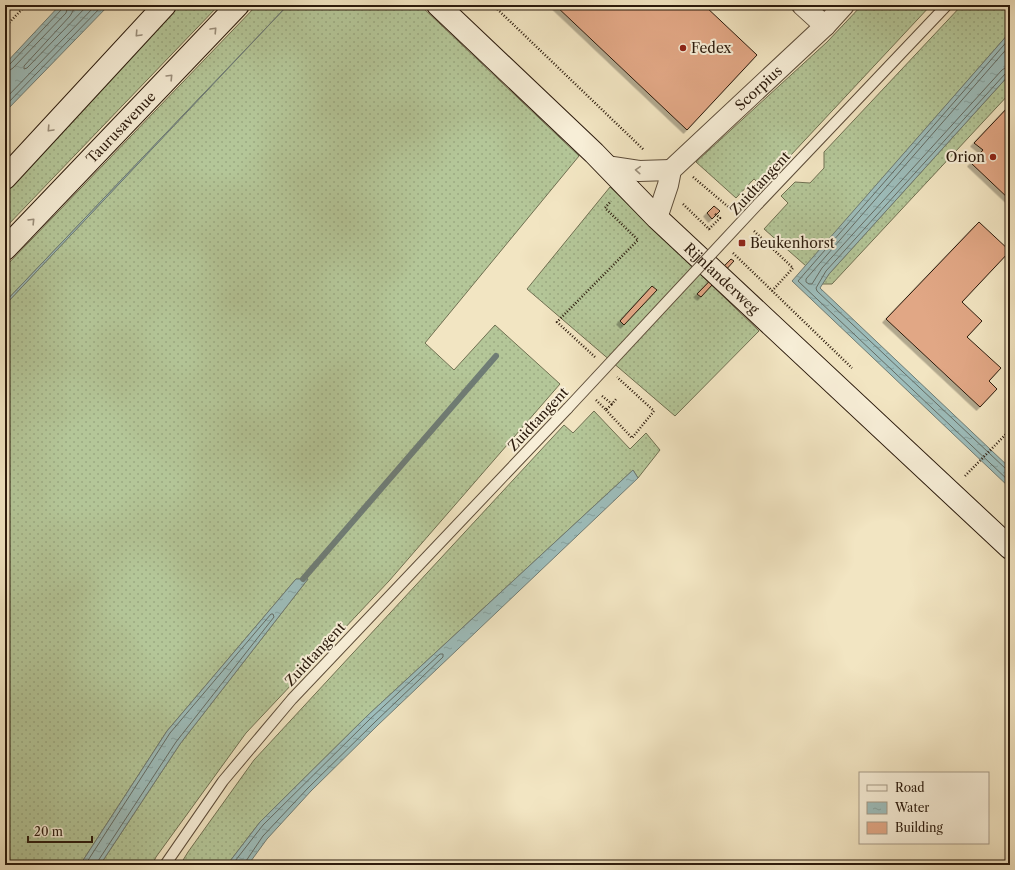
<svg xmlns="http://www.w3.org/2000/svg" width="1015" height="870" font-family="'Libre Caslon Text',serif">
<defs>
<pattern id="grass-dots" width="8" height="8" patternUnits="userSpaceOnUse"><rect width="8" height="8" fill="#b4c698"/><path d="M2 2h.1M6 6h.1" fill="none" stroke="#9baa82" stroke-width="1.8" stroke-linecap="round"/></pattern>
<pattern id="water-ripples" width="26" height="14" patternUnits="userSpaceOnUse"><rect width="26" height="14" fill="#9dbdbb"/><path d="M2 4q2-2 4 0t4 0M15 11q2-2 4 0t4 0" fill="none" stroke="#87a2a0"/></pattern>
<filter id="shadow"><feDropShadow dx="-3.5" dy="3.5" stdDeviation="0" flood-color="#0004"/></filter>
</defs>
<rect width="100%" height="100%" fill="#f2e5c2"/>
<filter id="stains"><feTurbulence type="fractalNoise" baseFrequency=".005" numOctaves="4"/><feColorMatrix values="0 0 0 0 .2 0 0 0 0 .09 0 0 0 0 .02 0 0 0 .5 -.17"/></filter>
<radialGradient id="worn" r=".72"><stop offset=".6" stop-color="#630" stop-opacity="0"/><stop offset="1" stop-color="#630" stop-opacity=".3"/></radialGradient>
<path fill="url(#grass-dots)" stroke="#707052" d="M175 5H219L5 228V189Z
M257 5H420L579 156 425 343 454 370 495 325 560 384 389 581 246 733 156 857 152 865H100L180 744 308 579H296L167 731 80 865H5V305L212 85 5 302V267Z
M862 5H931L762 186 754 179 736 198 696 162 827 42Z
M962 5H1010V32L806 266 764 229 788 203 781 196 795 182 810 183 824 168V152Z
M1010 74V93L832 284H822L829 274Z
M610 187 759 331 675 416 527 289Z
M594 411 630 449 646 433 660 450 638 478 633 470 367 716 260 822 227 865H180L188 852 254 760 564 425 573 433Z"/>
<path fill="url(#water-ripples)" stroke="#6f7c75" d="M60 5H109L5 112V64Z
M286 7 5 305V302Z
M1010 32V74L829 274 820 288 1010 468V488L792 281Z
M633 470 638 478 378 725 311 791 267 839 248 865H227L260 822 367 716Z
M296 579H308L180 744 100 865H80L167 731Z"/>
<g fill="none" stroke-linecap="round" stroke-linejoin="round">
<path stroke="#646c64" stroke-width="1" d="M74 5 73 11 70 16 24 66V69L27 68 88 5
M1010 38 798 281 1010 482
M1010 45 806 279V282L809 284H812L822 268 1002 70 1005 68 1010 67
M5 66 10 64 62 9 63 5
M5 71 10 70 13 68 66 13 68 5
M1010 72 1005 74 826 271 816 288 817 291 1006 469 1010 471
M5 99 96 5
M5 106 103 5
M85 865 170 733 271 614H273L274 617 176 742 98 861 97 865
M232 865 263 825 370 719 440 654H443V657L375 722 308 788 263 836 246 861 245 865"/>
<path stroke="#6f7c75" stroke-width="6" d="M303 579 496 356"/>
</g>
<path fill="#e1a785" stroke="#2b1a0c" filter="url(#shadow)" d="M555 5H704L757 55 687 130Z
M1010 105V200L971 163 983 150 974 143Z
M714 206 720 211 712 219 707 213Z
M979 222 1010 251 962 302 982 321 967 337 1001 368 989 381 997 389 980 407 886 319Z
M731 259 734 261 701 297 697 294Z
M652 286 657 290 624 325 620 321Z"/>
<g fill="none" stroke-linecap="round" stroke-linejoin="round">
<g stroke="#5d4d3a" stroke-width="12">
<path id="lane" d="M758 204 947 5
M165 865 223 781 292 699 568 408"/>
</g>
<g stroke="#5d4d3a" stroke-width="22">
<g id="street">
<path d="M802 5 825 26"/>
<path d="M606 166 639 171 671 170"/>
<path id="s1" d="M657 218 668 185 671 170 825 26 844 5"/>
</g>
</g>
<g stroke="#2b1a0c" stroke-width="24">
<g id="secondary">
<path id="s2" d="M438 5 594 153 657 218 1010 548"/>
<path d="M5 178 165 5"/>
<path id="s3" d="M5 249 238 5"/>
</g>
</g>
<path stroke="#2b1a0c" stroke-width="2.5" stroke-dasharray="1 2" stroke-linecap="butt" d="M493 5 644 150
M5 27 26 5
M693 177 732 210
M683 204 711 231
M709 229 720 218 714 213
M754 231 793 268 772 291
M733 253 852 368
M595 357 557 322 638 240 605 208 611 201
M602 396 612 404 617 398
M596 400 606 410 613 403
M606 410 632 438 654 411 617 377
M965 476 1010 430"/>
<use href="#lane" stroke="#f7eed7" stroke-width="10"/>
<use href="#street" stroke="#f7eed7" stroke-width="20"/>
<use href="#secondary" stroke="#f7eed7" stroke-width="22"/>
<g stroke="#5d4d3a" stroke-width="12" stroke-linecap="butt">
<path id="lane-bridge" d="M568 408 758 204"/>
</g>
<use href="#lane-bridge" stroke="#f7eed7" stroke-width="10"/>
</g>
<defs><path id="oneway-chevron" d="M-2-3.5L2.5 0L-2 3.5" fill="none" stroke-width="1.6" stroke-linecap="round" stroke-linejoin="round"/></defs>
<g stroke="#9b8f7c">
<use href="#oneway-chevron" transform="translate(214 30) rotate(-47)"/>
<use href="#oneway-chevron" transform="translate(138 34) rotate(133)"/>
<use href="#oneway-chevron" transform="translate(170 77) rotate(-46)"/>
<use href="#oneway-chevron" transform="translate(50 129) rotate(133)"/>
<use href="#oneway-chevron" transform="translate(638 170) rotate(-176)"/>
<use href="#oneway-chevron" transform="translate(32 221) rotate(-46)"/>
</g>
<g fill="#8f2418" stroke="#f7eed7" stroke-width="1.5">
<circle cx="683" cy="48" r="4"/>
<circle cx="993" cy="157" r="4"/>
<rect x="738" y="239" width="8" height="8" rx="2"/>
</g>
<g text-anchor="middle" stroke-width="4" stroke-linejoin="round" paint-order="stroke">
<g font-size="14" fill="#2b1a0c" stroke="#f7eed7" text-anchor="start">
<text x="691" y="53">Fedex</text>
<text x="985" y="162" text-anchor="end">Orion</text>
<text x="750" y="248">Beukenhorst</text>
</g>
<g font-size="14" fill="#2b1a0c" stroke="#f7eed7">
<text dy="5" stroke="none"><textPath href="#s1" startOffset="170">Scorpius</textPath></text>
<text dy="5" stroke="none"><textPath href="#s3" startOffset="168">Taurusavenue</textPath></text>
<text transform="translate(760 183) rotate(-47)" y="5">Zuidtangent</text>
<text dy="5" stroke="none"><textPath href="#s2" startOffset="394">Rijnlanderweg</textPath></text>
<text transform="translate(538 419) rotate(-47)" y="5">Zuidtangent</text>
<text transform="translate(315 654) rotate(-47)" y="5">Zuidtangent</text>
</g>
</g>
<rect width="1015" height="870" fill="none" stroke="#f2e5c2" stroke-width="20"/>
<rect x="6" y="6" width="1003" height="858" fill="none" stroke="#2b1a0c" stroke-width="2"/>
<rect x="10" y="10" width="995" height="850" fill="none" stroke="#2b1a0c"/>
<rect x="859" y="772" width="130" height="72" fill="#f7eed7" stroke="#a59986"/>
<rect x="867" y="785" width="20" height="6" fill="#f7eed7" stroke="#a59986"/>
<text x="895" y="792" font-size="12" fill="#2b1a0c">Road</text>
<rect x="867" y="802" width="20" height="12" fill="url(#water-ripples)" stroke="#a59986"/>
<text x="895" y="812" font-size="12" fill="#2b1a0c">Water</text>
<rect x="867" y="822" width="20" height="12" fill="#e1a785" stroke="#a59986"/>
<text x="895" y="832" font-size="12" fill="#2b1a0c">Building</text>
<path d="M28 836v6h64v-6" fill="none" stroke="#2b1a0c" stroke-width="2"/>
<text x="34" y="836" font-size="12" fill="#2b1a0c" stroke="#f7eed7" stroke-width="3" paint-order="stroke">20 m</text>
<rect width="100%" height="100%" filter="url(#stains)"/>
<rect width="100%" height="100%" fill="url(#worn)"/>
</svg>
